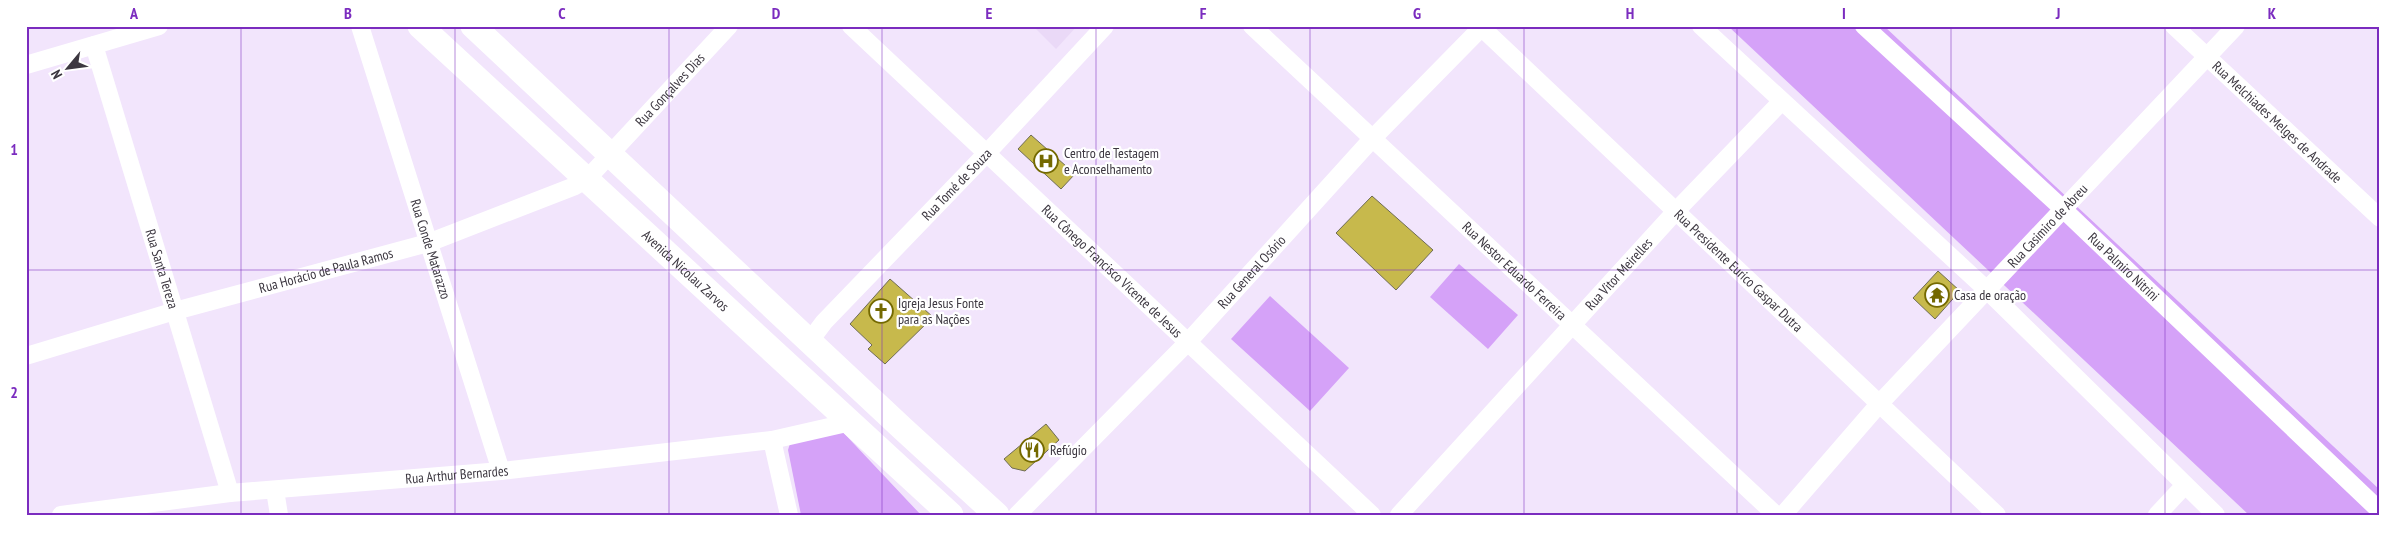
<svg xmlns="http://www.w3.org/2000/svg" width="2406" height="541" font-family="'PT Sans Narrow',sans-serif">
<rect width="100%" height="100%" fill="#f2e5fc"/>
<path fill="#ead9f7" d="M1033 26H1077L1056 49Z"/>
<path fill="#d5a2f8" d="M1728 26H1884L2380 490V515H2249Z
M1459 264 1518 315 1488 349 1430 297Z
M1270 296 1349 368 1310 411 1231 339Z
M840 429 921 515H801L788 450 791 440Z"/>
<path fill="#c7b94c" stroke="#6f6c55" d="M1031 135 1075 174 1061 189 1018 149Z
M1372 196 1433 250 1396 290 1336 233Z
M1938 271 1960 291 1935 319 1913 298Z
M890 279 933 317 885 364 868 349 872 345 850 324Z
M1046 424 1059 440 1025 471 1012 468 1004 459Z"/>
<g fill="none" stroke-linecap="round" stroke-linejoin="round">
<g stroke="#fff" stroke-width="18">
<path id="s1" d="M360 26 501 471"/>
<path id="s2" d="M851 26 1372 515"/>
<path id="s3" d="M1252 26 1776 515"/>
<path id="s4" d="M1480 26 1997 515"/>
<path d="M1701 26 1987 290 2216 515"/>
<path id="s5" d="M1864 26 2063 209 2380 511"/>
<path id="s6" d="M2174 26 2380 218"/>
<path id="s7" d="M94 45 230 493"/>
<path d="M26 65 159 26"/>
<path id="s8" d="M809 342 824 322 986 154 1105 26"/>
<path id="s9" d="M26 356 175 311 428 243 575 186 587 179 729 26"/>
<path d="M772 440 789 515"/>
<path d="M275 490 279 515"/>
<path id="s10" d="M61 515 230 493 501 471 728 445 772 440 851 422"/>
<path id="s11" d="M1017 515 1188 342 1372 139 1483 26"/>
<path id="s12" d="M1399 515 1676 211 1781 102"/>
<path id="s13" d="M1783 515 1880 403 2236 26"/>
<path d="M2157 515 2185 485"/>
</g>
<g stroke="#fff" stroke-width="25">
<path id="s14" d="M420 26 951 515"/>
<path d="M473 26 902 428 997 515"/>
</g>
</g>
<path fill="none" stroke="#7b2cbf" stroke-width="1" stroke-opacity="0.55" d="M241 26V515M455 26V515M669 26V515M882 26V515M1096 26V515M1310 26V515M1524 26V515M1737 26V515M1951 26V515M2165 26V515M26 270H2380"/>
<defs>
<g id="hospital-ring" transform="scale(1.25)"><circle r="9.5" fill="#fff" stroke="#746900" stroke-width="1.5"/><path d="M-5-5h3v3.5h4V-5h3V5h-3V1.5h-4V5h-3Z" fill="#746900"/></g>
<g id="temple-ring" transform="scale(1.25)"><circle r="9.5" fill="#fff" stroke="#746900" stroke-width="1.5"/><path d="M0-6L5-2H3V0L6.5 2.5H4V6H1.5V3h-3V6H-4V2.5H-6.5L-3 0V-2H-5Z" fill="#746900"/></g>
<g id="church-ring" transform="scale(1.25)"><circle r="9.5" fill="#fff" stroke="#746900" stroke-width="1.5"/><path d="M-1.2-6h2.4v3.5h3.3v2.4h-3.3V6h-2.4V-.1h-3.3v-2.4h3.3Z" fill="#746900"/></g>
<g id="restaurant-ring" transform="scale(1.25)"><circle r="9.5" fill="#fff" stroke="#746900" stroke-width="1.5"/><path d="M-5-6h1v4h1v-4h1v4h1v-4h1v5L-1.5 .5V6h-2V.5L-5-1ZM5-6V6H3V1.5H1.5Q1.5-4 5-6Z" fill="#746900"/></g>
</defs>
<g fill-rule="evenodd">
<use href="#hospital-ring" x="1046" y="161"/>
<use href="#temple-ring" x="1937" y="295"/>
<use href="#church-ring" x="881" y="311"/>
<use href="#restaurant-ring" x="1032" y="450"/>
</g>
<g text-anchor="middle" stroke-width="4.5" stroke-linejoin="round" paint-order="stroke">
<g font-size="14" fill="#3c3740" stroke="#fff">
<text dy="5" stroke="none"><textPath href="#s9" startOffset="711">Rua Gonçalves Dias</textPath></text>
<text dy="5" stroke="none"><textPath href="#s6" startOffset="141">Rua Melchiades Melges de Andrade</textPath></text>
<text dy="5" stroke="none"><textPath href="#s8" startOffset="216">Rua Tomé de Souza</textPath></text>
<text dy="5" stroke="none"><textPath href="#s13" startOffset="392">Rua Casimiro de Abreu</textPath></text>
<text dy="5" stroke="none"><textPath href="#s1" startOffset="234">Rua Conde Matarazzo</textPath></text>
<text dy="5" stroke="none"><textPath href="#s5" startOffset="354">Rua Palmiro Nitrini</textPath></text>
<text dy="5" stroke="none"><textPath href="#s7" startOffset="234">Rua Santa Tereza</textPath></text>
<text dy="5" stroke="none"><textPath href="#s9" startOffset="312">Rua Horácio de Paula Ramos</textPath></text>
<text dy="5" stroke="none"><textPath href="#s14" startOffset="361">Avenida Nicolau Zarvos</textPath></text>
<text dy="5" stroke="none"><textPath href="#s2" startOffset="358">Rua Cônego Francisco Vicente de Jesus</textPath></text>
<text dy="5" stroke="none"><textPath href="#s4" startOffset="356">Rua Presidente Eurico Gaspar Dutra</textPath></text>
<text dy="5" stroke="none"><textPath href="#s3" startOffset="359">Rua Nestor Eduardo Ferreira</textPath></text>
<text dy="5" stroke="none"><textPath href="#s11" startOffset="338">Rua General Osório</textPath></text>
<text dy="5" stroke="none"><textPath href="#s12" startOffset="326">Rua Vitor Meirelles</textPath></text>
<text dy="5" stroke="none"><textPath href="#s10" startOffset="398">Rua Arthur Bernardes</textPath></text>
</g>
<g font-size="14" fill="#3c3740" stroke="#fff" text-anchor="start">
<text x="1064" y="158">Centro de Testagem<tspan x="1064" dy="16">e Aconselhamento</tspan></text>
<text x="1954" y="300">Casa de oração</text>
<text x="898" y="308">Igreja Jesus Fonte<tspan x="898" dy="16">para as Nações</tspan></text>
<text x="1050" y="455">Refúgio</text>
</g>
</g>
<rect width="2406" height="541" fill="none" stroke="#ffffff" stroke-width="55"/>
<g transform="translate(68 68) rotate(241)" stroke="#ffffff" stroke-width="4" paint-order="stroke">
<path d="M0-4L9 19L0 12L-9 19Z" fill="#3c3740"/>
<text y="-8" font-size="14" font-weight="bold" text-anchor="middle" fill="#3c3740">N</text>
</g>
<rect x="28" y="28" width="2350" height="486" fill="none" stroke="#7b2cbf" stroke-width="2"/>
<g font-size="16" text-anchor="middle" font-weight="bold" fill="#7b2cbf">
<text x="134" y="19">A</text>
<text x="348" y="19">B</text>
<text x="562" y="19">C</text>
<text x="776" y="19">D</text>
<text x="989" y="19">E</text>
<text x="1203" y="19">F</text>
<text x="1417" y="19">G</text>
<text x="1630" y="19">H</text>
<text x="1844" y="19">I</text>
<text x="2058" y="19">J</text>
<text x="2272" y="19">K</text>
<text x="14" y="155">1</text>
<text x="14" y="398">2</text>
</g>
</svg>
